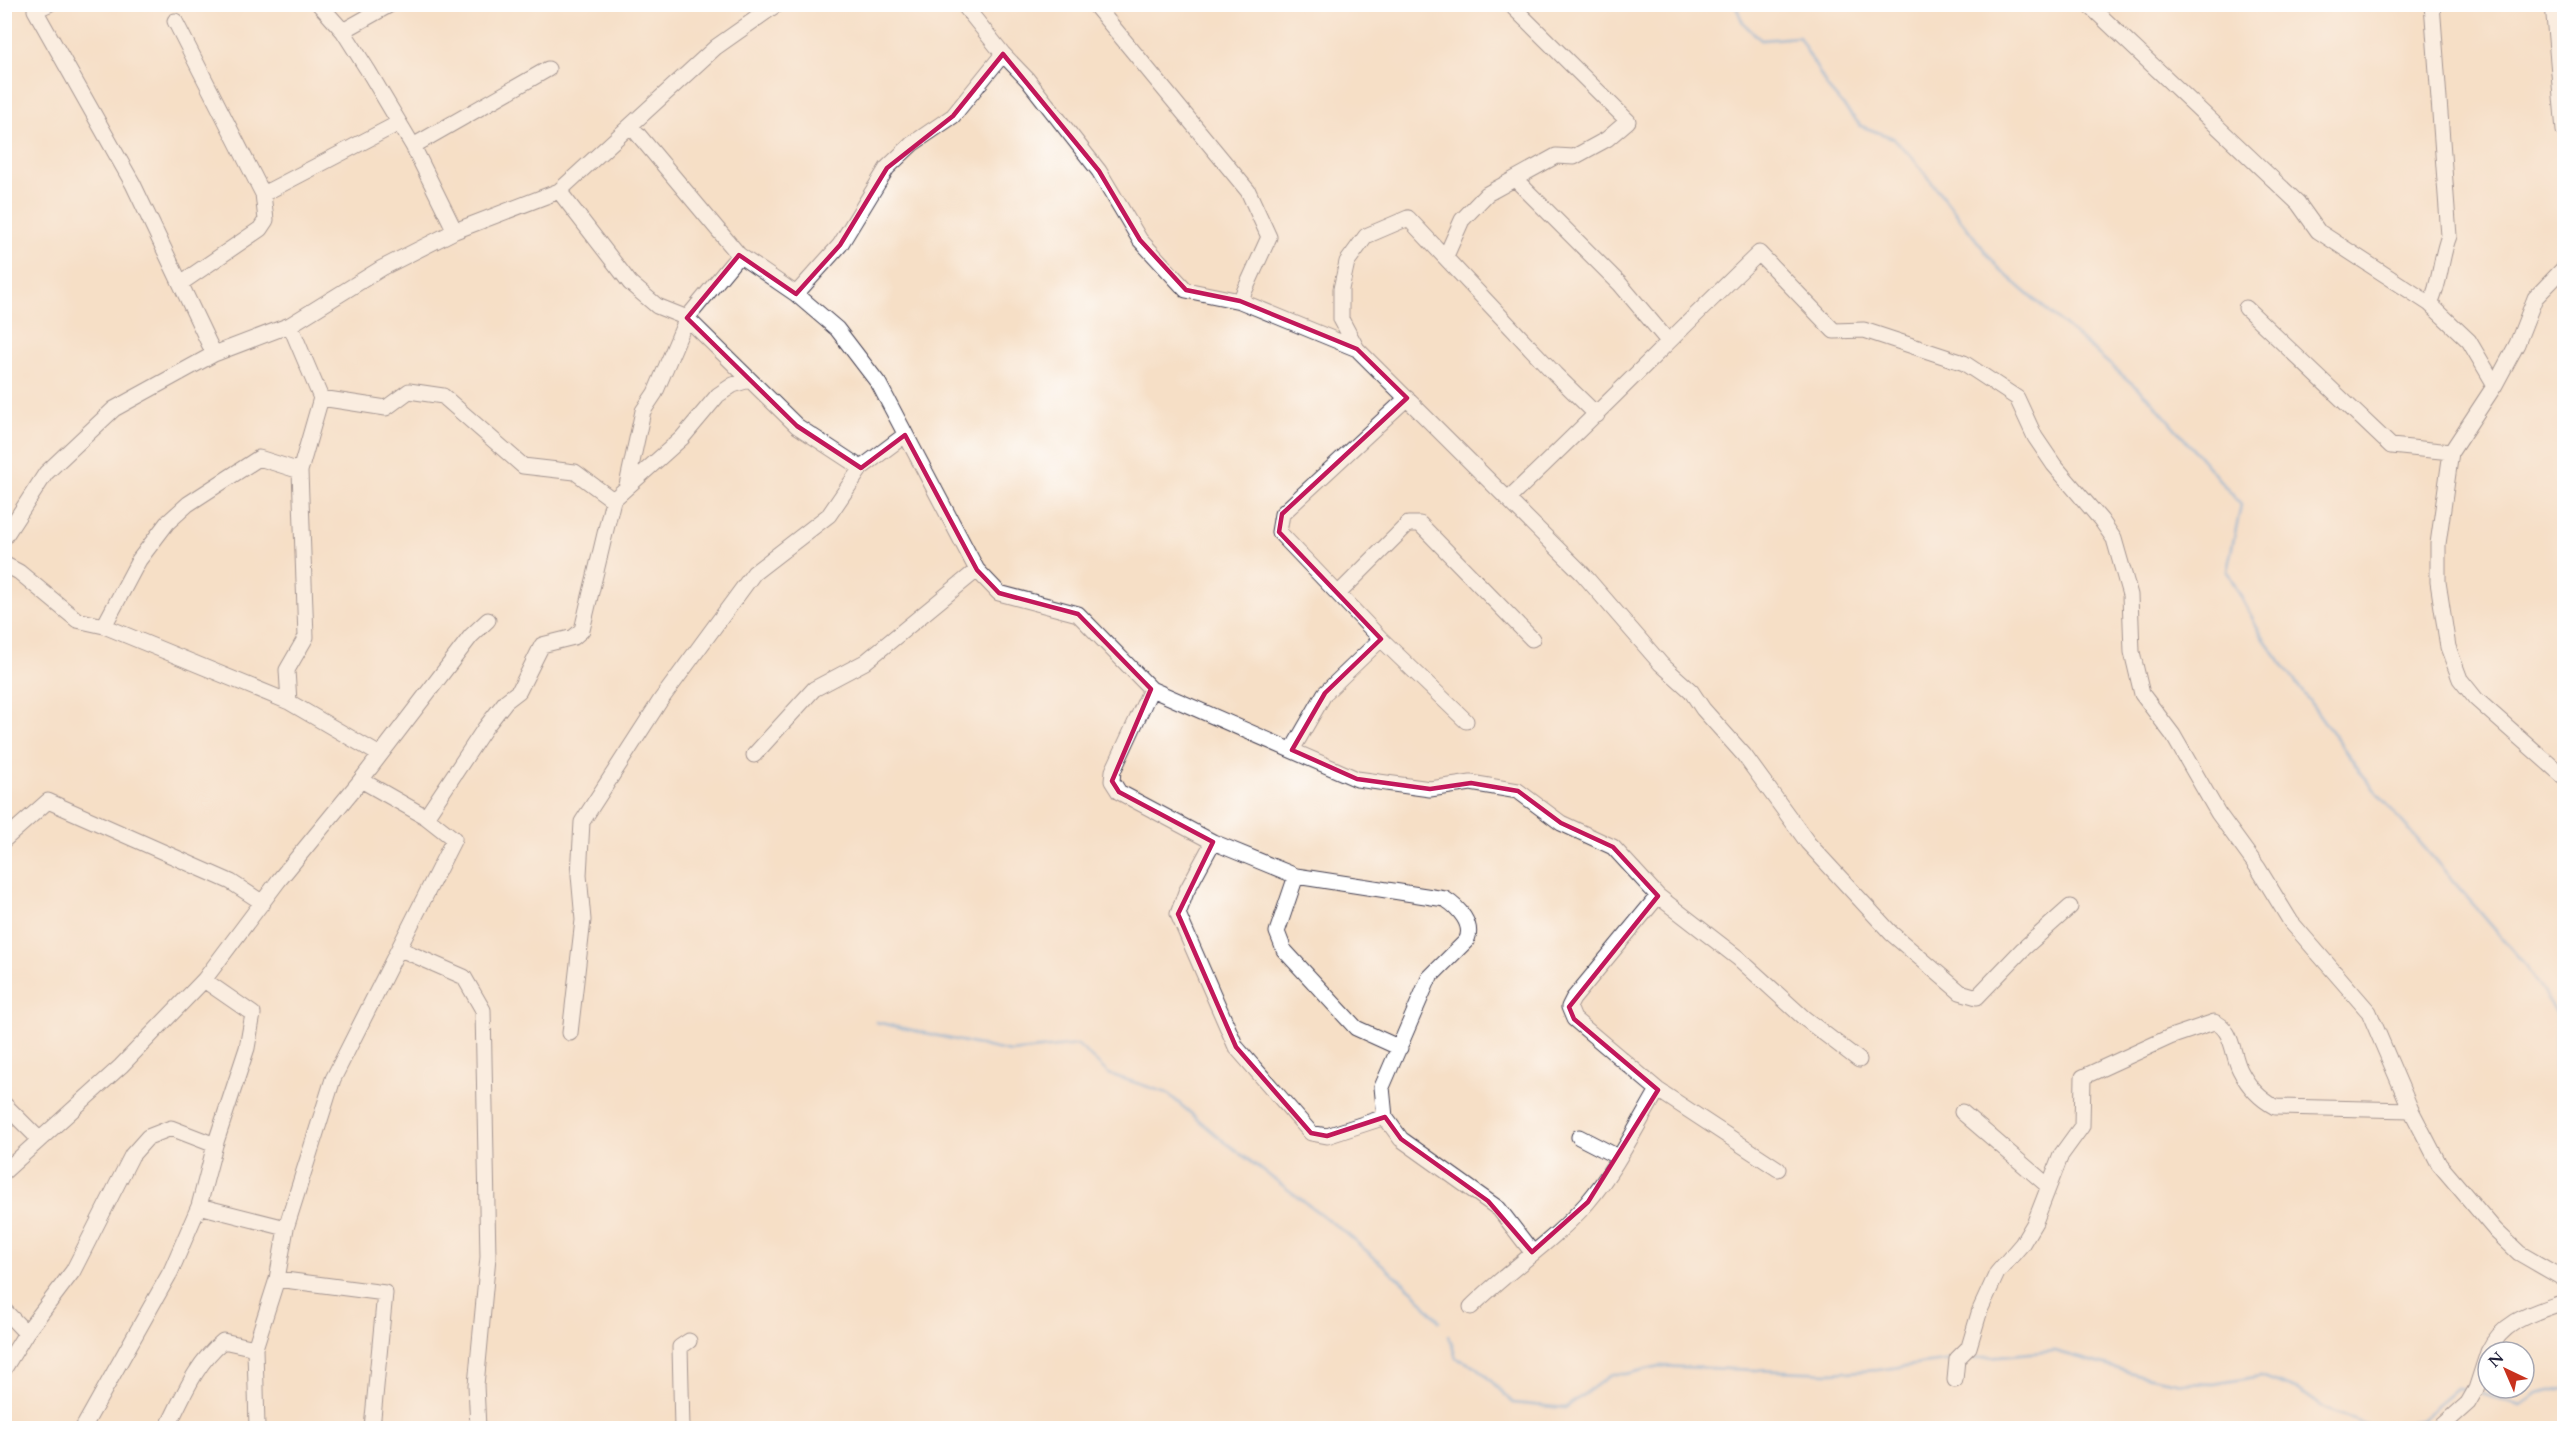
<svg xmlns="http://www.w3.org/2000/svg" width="2569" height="1433" font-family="Cardo,serif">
<rect width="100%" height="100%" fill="#fff"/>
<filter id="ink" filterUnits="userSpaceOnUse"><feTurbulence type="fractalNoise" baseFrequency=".0167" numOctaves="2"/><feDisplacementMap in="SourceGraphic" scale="12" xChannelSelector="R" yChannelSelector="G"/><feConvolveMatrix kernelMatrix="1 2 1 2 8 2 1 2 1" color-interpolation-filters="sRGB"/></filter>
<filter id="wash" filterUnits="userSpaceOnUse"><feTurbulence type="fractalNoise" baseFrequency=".008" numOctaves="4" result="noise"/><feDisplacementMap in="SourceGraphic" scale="24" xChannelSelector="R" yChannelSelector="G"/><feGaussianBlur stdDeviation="1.35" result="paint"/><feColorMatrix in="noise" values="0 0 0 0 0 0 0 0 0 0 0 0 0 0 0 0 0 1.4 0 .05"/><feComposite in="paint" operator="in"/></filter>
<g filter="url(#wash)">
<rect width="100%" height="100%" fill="#f6dfc6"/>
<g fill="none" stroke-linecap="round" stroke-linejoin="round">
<path stroke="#639ed3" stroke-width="3" d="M1735 4 1743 23 1761 40 1799 37 1828 88 1861 126 1893 138 1912 157 1999 269 2151 400 2241 505 2227 571 2262 636 2368 782 2521 960 2557 1013 2555 1067 2564 1117
M876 1022 1010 1052 1078 1045 1109 1074 1167 1093 1221 1139 1347 1234 1413 1291 1439 1321
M1449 1336 1456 1358 1477 1367 1513 1403 1565 1408 1612 1374H1626L1659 1366 1830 1373 1877 1370 1952 1360
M1965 1359 2055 1351 2140 1375 2182 1383 2214 1384 2261 1376 2299 1390 2327 1410 2371 1425H2395L2421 1420 2457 1389 2465 1390
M2482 1394 2521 1405 2537 1394 2564 1388"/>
</g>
</g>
<g filter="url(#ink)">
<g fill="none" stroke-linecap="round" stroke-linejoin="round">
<g stroke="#423e50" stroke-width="17">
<path id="minor" d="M49 4 35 10 133 184 214 354
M319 4 343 31 369 72 413 146 455 231
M1094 4 1248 191 1269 237 1240 301
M2088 4 2298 203 2318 231 2430 304 2469 341 2495 385
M2553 4 2564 131
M175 21 263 194 266 220 260 229 181 283
M343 31 391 4
M1003 54 1027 79 1099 171 1140 240 1186 290 1240 301 1357 349 1583 574 1661 664 1691 691 1703 709 1744 755 1808 843 1891 933 1960 992 1977 997 2023 949 2070 907
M631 126 739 255 796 294 837 329 879 384 977 570 999 593 1078 614 1151 689 1357 779 1430 789 1471 783 1518 791 1561 823 1613 847 1658 896 1738 958 1804 1018 1859 1060
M413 146 548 69
M1515 179 1620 284 1668 341
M559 191 630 283 657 306 687 318 797 426 861 468
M263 194 397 124
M1446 256 1462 220 1487 194 1556 156 1574 157 1607 139 1628 121 1510 4
M2564 268 2535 298 2517 344 2495 385 2451 452 2438 544V582L2448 647 2460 679 2476 699 2564 777
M796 294 840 245 887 168 912 144 953 116 1003 54 963 4
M2430 304C2441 283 2440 258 2449 236L2432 4
M2246 308 2391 446 2451 452
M1357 349 1341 319V289L1347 262 1366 236 1408 218 1555 374 1597 415
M321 398 386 408 409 391 443 396 523 466 575 472 613 500
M1407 398 1282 514 1279 532 1381 639 1466 721
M627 485 643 411 655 393 687 318 739 255
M1509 498C1594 418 1675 334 1759 253L1834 331 1864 330 1964 363 2017 398 2035 437 2054 465 2101 520 2114 539 2130 595 2132 652 2142 694 2173 735 2218 813 2258 868 2291 922 2369 1012 2411 1110 2439 1164 2496 1231 2519 1253 2564 1279
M4 538 46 473 114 409 214 354 290 325 382 268 455 231 559 191 716 47 777 4
M4 564 19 572 77 620 104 626 289 702 380 755
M1339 593 1408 524H1420L1532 639
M104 626 139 560 167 523 188 504 259 458 300 471
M1151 689 1113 771 1112 781 1119 792 1213 842 1296 876 1445 899C1458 907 1475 925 1466 941L1429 978 1382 1087 1385 1117 1401 1139 1499 1209 1532 1252
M289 702 287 670 306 637 300 471 321 398 290 325
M1292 750 1325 693 1381 639
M754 755 814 689 865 662 977 570
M426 817 485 728 506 701 519 691 542 645 574 637 582 630 613 500 682 438 718 395 733 385 749 380
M4 840 48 801 231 882 263 903
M1213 842 1186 892 1178 914 1236 1047 1311 1133 1327 1136 1385 1117
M1296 876 1277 932 1284 950 1356 1028 1400 1048
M1658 896 1573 999 1569 1007 1574 1019 1658 1090 1778 1169
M400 949 464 977 483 1010 488 1257 476 1385 478 1428
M570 1033 583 920 579 875 582 822 660 701 754 573 829 515 861 468 905 435
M4 1104 39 1139
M1962 1112 2047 1185
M1579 1137 1618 1157
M4 1172 121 1066 204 980 279 880 361 780 471 636 488 620
M199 1206 286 1228
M277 1279 385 1293 372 1428
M1471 1307C1508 1270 1553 1242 1587 1203 1616 1169 1636 1127 1658 1090
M4 1310 26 1333
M2488 1352C2503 1320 2533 1313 2564 1302
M4 1369 26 1333 73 1271 132 1155 148 1137 171 1128 215 1145
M1955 1380 1957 1359 1969 1347 1980 1310 1997 1273 2022 1244 2035 1222 2061 1155 2082 1126 2083 1077 2170 1037 2214 1022C2233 1028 2232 1055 2240 1070 2248 1086 2260 1099 2275 1107L2411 1110
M83 1428 171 1271 199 1206 215 1145 247 1048 253 1014 204 980
M167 1428C183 1397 195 1364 223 1341L255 1348
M257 1428 255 1348 277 1279 286 1228 333 1079 454 839 426 817 361 780
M682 1428 680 1347 689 1341
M2440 1428 2468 1403 2476 1389 2488 1352"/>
</g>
<use href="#minor" stroke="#fff" stroke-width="15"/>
</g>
</g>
<path d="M0 0H2569V1433H0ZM1003 54 1099 171 1140 240 1186 290 1240 301 1357 349 1407 398 1282 514 1279 532 1381 639 1325 693 1292 750 1357 779 1430 789 1471 783 1518 791 1561 823 1613 847 1658 896 1569 1007 1574 1019 1658 1090 1588 1202 1532 1252 1488 1201 1401 1139 1385 1117 1327 1136 1311 1133 1236 1047 1178 914 1213 842 1119 792 1112 781 1151 689 1078 614 999 593 977 570 905 435 861 468 797 426 687 318 739 255 796 294 840 245 887 168 953 116Z" fill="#f6dfc6" fill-opacity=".55" fill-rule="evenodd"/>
<path fill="none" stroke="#c2185b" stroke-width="4.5" stroke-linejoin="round" d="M1003 54 1099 171 1140 240 1186 290 1240 301 1357 349 1407 398 1282 514 1279 532 1381 639 1325 693 1292 750 1357 779 1430 789 1471 783 1518 791 1561 823 1613 847 1658 896 1569 1007 1574 1019 1658 1090 1588 1202 1532 1252 1488 1201 1401 1139 1385 1117 1327 1136 1311 1133 1236 1047 1178 914 1213 842 1119 792 1112 781 1151 689 1078 614 999 593 977 570 905 435 861 468 797 426 687 318 739 255 796 294 840 245 887 168 953 116Z"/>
<rect width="2569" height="1433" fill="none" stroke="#fff" stroke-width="24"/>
<g transform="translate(2506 1370) rotate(316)"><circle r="28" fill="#ffffff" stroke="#a7a7b1" stroke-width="1.5"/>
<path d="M0-4.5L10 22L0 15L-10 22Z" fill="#c8321e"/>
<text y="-9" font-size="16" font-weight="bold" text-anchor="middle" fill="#22223b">N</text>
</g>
</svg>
